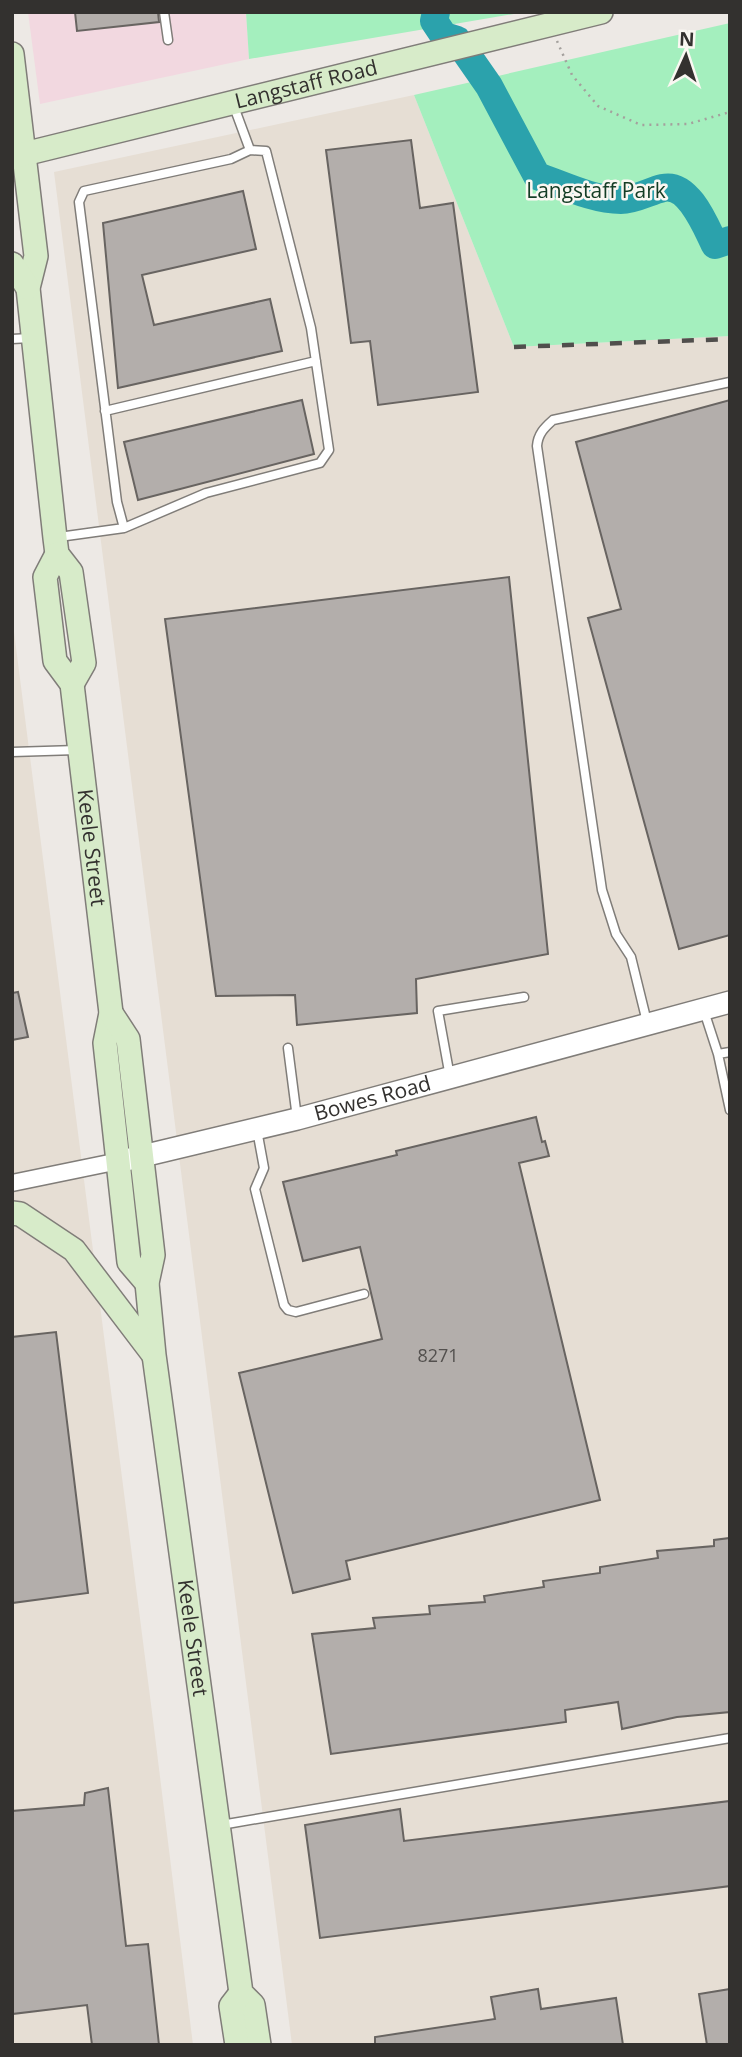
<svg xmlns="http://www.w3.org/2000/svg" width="742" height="2057" font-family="'Open Sans',sans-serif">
<rect width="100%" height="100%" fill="#ede9e5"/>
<path fill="#f2d8e0" d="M28 12H246L249 59 40 104Z"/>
<path fill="#e6ded4" d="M414 95 514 347 730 336V2045H292L54 172Z
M12 616 154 1728 193 2045H12Z"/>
<path fill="#a4efbe" d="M246 12H525L249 59Z
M730 23V336L514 347 414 95Z"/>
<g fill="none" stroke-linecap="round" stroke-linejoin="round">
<path stroke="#2ba2ac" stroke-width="28" d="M436 12 434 21 444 36 457 40 489 86 537 176C563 185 593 200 621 200 635 200 650 191 663 188 689 182 706 227 715 245L730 240"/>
</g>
<path fill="#b3aeab" stroke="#686461" stroke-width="2" d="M75 12H158L159 22 77 31Z
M411 140 420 208 453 203 478 392 378 405 370 341 351 343 326 150Z
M243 191 256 249 142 275 154 325 270 299 282 351 118 388 103 223Z
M302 400 314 454 138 500 124 442Z
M730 400V935L679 949 588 618 621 609 576 442Z
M509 577 548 954 416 979 417 1013 297 1025 295 995 216 996 165 619Z
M18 992 28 1037 12 1040V993Z
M536 1117 542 1142 545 1141 549 1156 519 1163 600 1500 346 1561 350 1579 293 1593 239 1373 382 1339 360 1247 303 1261 283 1182 397 1155 396 1151Z
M56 1332 88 1593 12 1603V1337Z
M730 1538V1712L677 1717 622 1729 618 1702 565 1710 566 1722 331 1754 312 1634 375 1628 373 1618 430 1614 429 1606 485 1602 484 1596 544 1587 543 1581 600 1573V1567L658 1558 657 1551 714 1546V1540Z
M108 1788 126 1946 148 1944 159 2045H92L87 2005 12 2014V1811L84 1805 85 1793Z
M730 1801V1886L320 1938 305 1825 400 1809 404 1841Z
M538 1989 541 2009 616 1998 623 2045H375V2037L495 2019 491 1997Z
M730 1989V2045H707L699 1994Z"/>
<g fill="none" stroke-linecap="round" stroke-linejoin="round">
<g stroke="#807d79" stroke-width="11">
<path id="service" d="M164 12 168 40
M12 339 30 338
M105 411 316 361
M124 528 206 493 320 463 329 450 311 328 266 151 250 150
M59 537 124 528 117 502 79 202 84 191 231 159 250 150 233 104
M12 752 77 750
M704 1011 718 1054 730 1110
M647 1022 631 957 616 934 602 890 537 446C538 434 544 428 553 420L730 382
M288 1048 297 1118
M718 1054 730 1052
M450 1077 438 1011 524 997
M257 1130 264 1168 255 1189 284 1305 288 1310 296 1312 364 1294
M221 1825 730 1738"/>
</g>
<g stroke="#807d79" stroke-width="19">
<path id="minor" d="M12 1183 119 1161"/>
</g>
<g stroke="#807d79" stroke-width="24">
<g id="tertiary">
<path id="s1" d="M126 1160 297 1119 730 1002"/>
</g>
</g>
<g stroke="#807d79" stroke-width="26">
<g id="secondary">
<path d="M12 54 36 256 28 288 55 538 57 554 71 572 84 663 72 684"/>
<path id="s2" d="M12 157 601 12"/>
<path d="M12 264 28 288"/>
<path id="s3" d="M57 554 45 577 55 661 72 684 111 1013 105 1043 129 1262 147 1283"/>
<path id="s4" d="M111 1013 128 1039 153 1255 147 1283 154 1355 241 1993 253 2005 259 2045"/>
<path d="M12 1213 20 1214 74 1250 153 1354"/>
<path d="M237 2045 231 2006 241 1993"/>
</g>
</g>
<path stroke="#a4a09d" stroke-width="2.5" stroke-dasharray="2 5" stroke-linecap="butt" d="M557 41 572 75 598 106 641 125 688 124 730 112"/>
<use href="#service" stroke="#fff" stroke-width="8"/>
<use href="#minor" stroke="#fff" stroke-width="16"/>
<use href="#tertiary" stroke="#fff" stroke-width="21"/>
<use href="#secondary" stroke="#d7ebc9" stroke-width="23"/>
<path stroke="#504e4c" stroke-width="4.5" stroke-dasharray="12 12" stroke-linecap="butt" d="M514 347 730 339"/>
</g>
<g text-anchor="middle" stroke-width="5" stroke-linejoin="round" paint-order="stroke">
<g font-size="18" fill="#53504e">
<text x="438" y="1362">8271</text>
</g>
<g font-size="21" fill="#33312f" stroke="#faf7f2">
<text dy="7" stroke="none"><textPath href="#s2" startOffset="303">Langstaff Road</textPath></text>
<text dy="7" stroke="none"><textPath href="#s3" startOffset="304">Keele Street</textPath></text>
<text dy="7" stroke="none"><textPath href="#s1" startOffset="254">Bowes Road</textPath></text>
<text dy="7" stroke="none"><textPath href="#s4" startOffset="635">Keele Street</textPath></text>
</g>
<g font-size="21" fill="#133d25" stroke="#faf7f2">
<text x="596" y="198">Langstaff Park</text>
</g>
</g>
<rect width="742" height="2057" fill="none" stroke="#33312f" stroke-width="28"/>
<g transform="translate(686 56) rotate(3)" stroke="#faf7f2" stroke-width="5" paint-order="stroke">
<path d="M0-5L12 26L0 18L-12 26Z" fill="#33312f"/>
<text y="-10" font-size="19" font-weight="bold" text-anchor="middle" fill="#33312f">N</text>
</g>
</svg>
